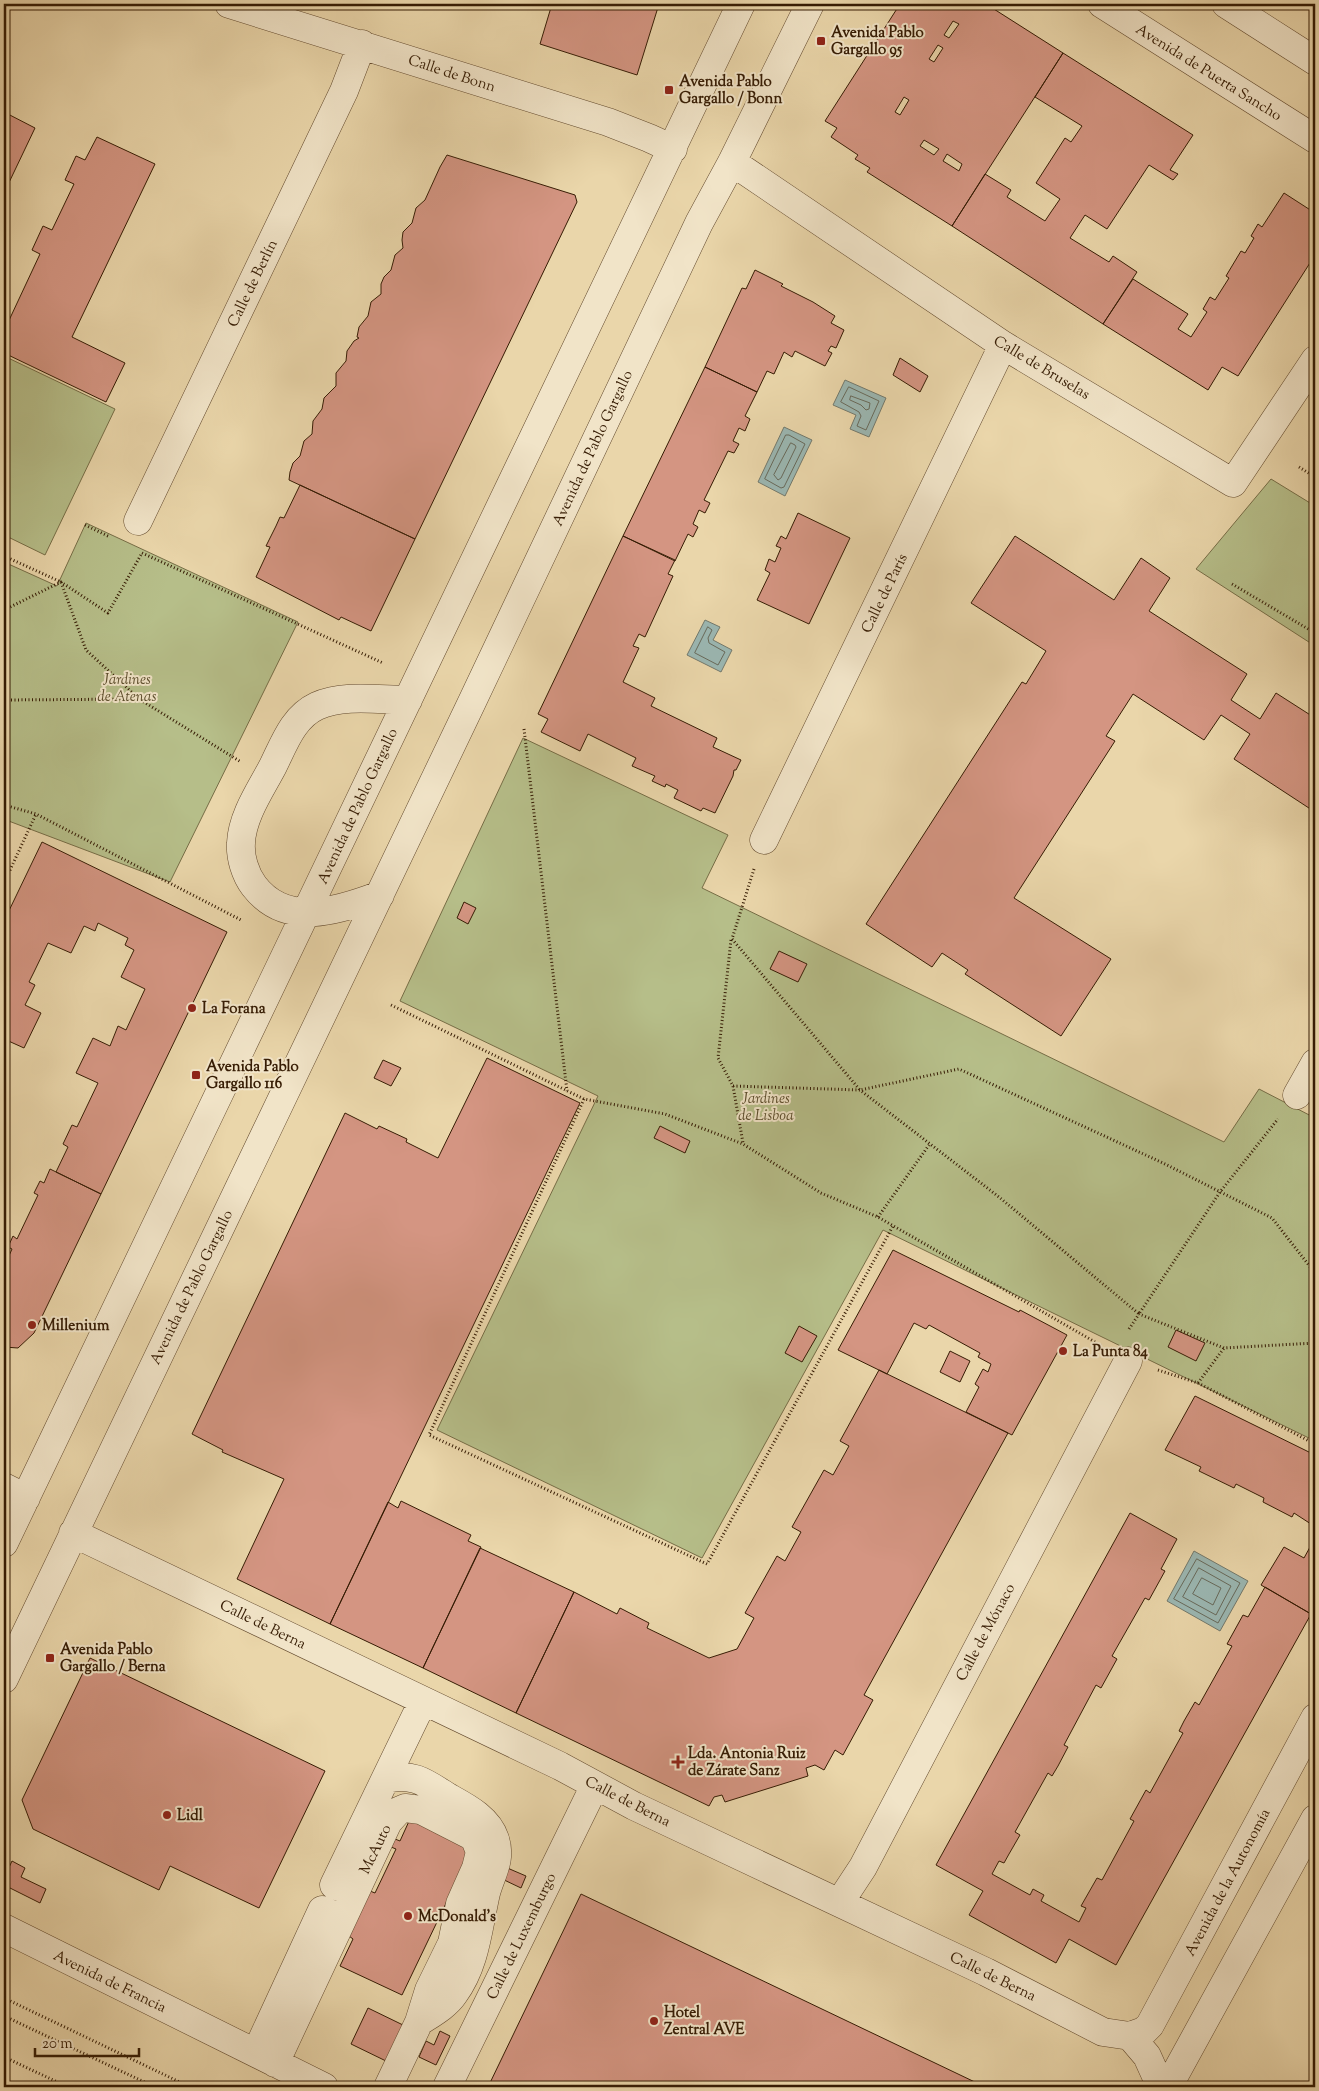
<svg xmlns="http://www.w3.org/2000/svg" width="1319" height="2091" font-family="'Sorts Mill Goudy',serif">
<rect width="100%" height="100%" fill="#ead6aa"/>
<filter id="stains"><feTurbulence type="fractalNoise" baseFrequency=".004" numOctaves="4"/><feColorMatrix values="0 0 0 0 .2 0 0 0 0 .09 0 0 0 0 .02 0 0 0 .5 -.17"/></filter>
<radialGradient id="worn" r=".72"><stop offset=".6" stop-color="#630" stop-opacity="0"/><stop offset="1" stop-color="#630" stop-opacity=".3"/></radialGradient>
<path fill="#b6be89" stroke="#766d46" d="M4 356 115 409 45 555 4 535Z
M1271 479 1315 506V646L1196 569Z
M86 523 298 622 170 882 6 820 4 824V562L57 586Z
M523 738 728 835 702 888 1224 1142 1259 1089 1315 1118V1441L883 1230 702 1558 437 1430 598 1096 400 1001Z"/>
<path fill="#9bb7b2" stroke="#73796c" d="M845 380 886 398 869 437 850 429 856 415 833 405Z
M784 427 812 440 785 496 758 482Z
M705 620 720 627 713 640 732 650 721 672 687 655Z
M1194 1551 1248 1581 1220 1631 1167 1601Z"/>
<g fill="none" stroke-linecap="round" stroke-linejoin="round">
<path stroke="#686a5b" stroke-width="1" d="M849 387 879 401 866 430 857 426 861 416 859 412 841 402Z
M851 396 870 403 869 409 866 410 861 405 850 400Z
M786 435H789L805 444 784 487 781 488 765 479Z
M791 443 795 445 796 447 781 478 778 480 774 475Z
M708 627 712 630 708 638 709 643 725 652 718 665 695 653Z
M1197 1559 1240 1583 1218 1623 1174 1599Z
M1199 1568 1231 1586 1216 1615 1183 1597Z
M1202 1578 1221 1588 1213 1605 1193 1594Z"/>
</g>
<path fill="#d49582" stroke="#361c04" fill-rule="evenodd" d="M552 4H659L637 75 540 44Z
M900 4H986L1063 53 952 226 867 172 870 168 855 159 858 155 831 137 837 128 825 121ZM953 21 959 24 949 38 944 35ZM938 45 943 48 934 62 929 59ZM904 97 909 100 900 115 895 112ZM924 140 939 149 934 155 920 146ZM947 154 962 164 959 171 943 161Z
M1063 53 1193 135 1170 170 1178 174 1173 180 1149 165 1107 229 1085 215 1070 238 1109 262 1113 256 1137 272 1103 324 952 226 985 174 1011 190 1007 197 1045 221 1051 212 1060 199 1036 183 1065 138 1071 142 1082 126 1035 97Z
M4 112 35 128 4 193Z
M97 137 155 164 72 337 125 363 106 402 4 353V331L40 254 32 250 43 226 52 230 74 184 65 180 76 156 85 160Z
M447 155 575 195 577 202 415 539 289 480 290 472 293 463 300 456 304 441 312 434 313 421 322 409 324 398 336 386V373L346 361 347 351 354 341 359 338 357 337 359 327 368 316 371 302 381 294V284L384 277 391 270 395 255 403 248 402 240 403 232 412 223 416 208 425 200 440 167Z
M1284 193 1315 213V255L1238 376 1222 367 1208 390 1103 324 1133 279 1188 314 1178 329 1191 337 1207 312 1203 309 1210 297 1215 300 1229 278 1226 276 1241 251 1245 253 1254 238 1251 236 1258 224 1262 227Z
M755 270 783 284 781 286 813 302 835 316 831 323 844 330 836 348 831 346 828 351 832 353 825 366 795 351 792 357 784 352 774 374 767 371 757 392 705 367 742 288 746 289Z
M900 358 928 376 920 392 893 375Z
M705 367 757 392 745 416 750 419 745 431 739 428 733 441 739 444 734 453 728 451 705 498 704 500 710 503 705 513 699 510 693 524 698 527 693 537 688 534 675 561 623 536Z
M300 485 415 539 371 631 341 617 339 620 256 577 270 547 266 546 276 526 280 517 284 518Z
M798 513 850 538 809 624 757 600 770 573 765 570 769 559 775 562 781 548 776 546 781 536 786 539Z
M623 536 675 560 668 574 673 576 645 637 639 634 633 646 639 648 623 682 655 698 651 706 717 738 713 747 741 760 736 770H734L733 776 715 813 703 808 701 811 674 798 678 790 666 784 665 787 652 781 655 776 632 766 636 758 588 734 580 751 541 732 548 719 538 714Z
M1015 536 1114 600 1141 558 1170 578 1149 611 1247 674 1231 700 1260 719 1276 693 1315 718V812L1234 759 1250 734 1221 715 1204 740 1133 694 1106 736 1115 741 1014 898 1111 959 1061 1036 965 974 968 970 942 953 932 967 866 924 1022 682 1026 684 1046 651 971 603Z
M42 842 227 932 101 1194 56 1172 68 1147 63 1144 72 1125 77 1127 98 1083 76 1073 93 1038 110 1046 118 1026 126 1030 145 989 121 977 134 950 125 945 128 938 98 923 95 931 84 926 71 953 48 943 34 972 29 982 35 985 25 1005 41 1013 24 1048 4 1039V921Z
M464 902 476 908 468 924 457 918Z
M779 951 807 964 798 982 770 969Z
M487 1058 580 1103 330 1624 237 1579 284 1479 222 1452 223 1450 192 1434 345 1113 377 1129 379 1126 407 1139 406 1142 438 1158Z
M383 1060 401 1068 391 1086 374 1078Z
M660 1126 690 1141 685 1153 654 1138Z
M50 1169 101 1194 34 1333 18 1348 4 1347V1267L12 1249 8 1247 13 1236 17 1239 38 1195 34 1193 40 1181 44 1183Z
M893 1250 1019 1312 1020 1310 1067 1335 1012 1435 966 1412 979 1387 975 1384 983 1369 988 1372 991 1364 978 1357 980 1353 929 1325 926 1329 914 1323 887 1374 838 1350Z
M799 1326 817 1336 802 1362 785 1353Z
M1176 1330 1205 1343 1196 1361 1168 1347Z
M950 1351 970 1361 960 1382 940 1372Z
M879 1370 1008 1433 864 1695 873 1700 843 1755 835 1750 824 1770 815 1765 806 1768 808 1776 725 1802 722 1795 714 1797 709 1806 516 1713 574 1592 617 1614 620 1608 649 1623 647 1628 709 1658 737 1649 754 1618 745 1613 777 1556 785 1561 801 1532 792 1527 824 1470 833 1475 849 1446 840 1441Z
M1195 1396 1315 1455 1314 1526 1294 1513 1292 1517 1263 1502 1264 1498 1236 1484 1234 1488 1199 1471 1201 1467 1165 1450Z
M401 1501 471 1535 468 1541 481 1547 423 1668 330 1624 388 1502 398 1508Z
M1130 1513 1177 1539 1161 1569 1165 1571 1149 1600 1145 1598 1112 1656 1117 1659 1101 1688 1096 1685 1064 1745 1068 1747 1058 1766 1052 1776 1048 1773 1015 1832 1020 1835 1009 1854 1004 1863 999 1861 992 1874 1030 1895 1033 1889 1044 1895 1041 1901 1079 1922 1086 1908 1081 1906 1097 1878 1102 1880 1134 1821 1130 1819 1146 1790 1150 1793 1183 1733 1179 1731 1184 1721 1195 1702 1199 1705 1232 1646 1227 1644 1243 1615 1248 1617 1265 1587 1311 1614 1116 1965 1069 1939 1056 1963 969 1915 983 1891 936 1865Z
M1315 1538V1605L1311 1614 1261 1585 1284 1547 1304 1558Z
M480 1548 574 1592 516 1713 423 1668Z
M90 1658 325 1771 259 1908 170 1866 159 1890 33 1829 22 1800Z
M410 1819 472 1849 402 1995 340 1966 353 1939 349 1936 370 1891 375 1893 396 1849 391 1847 395 1839 400 1841Z
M12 1861 25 1868 21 1877 46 1889 40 1903 4 1885V1878Z
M505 1867 526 1876 521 1888 500 1878Z
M581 1894 979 2084 978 2087H488Z
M368 2008 403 2025 386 2061 351 2044Z
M440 2031 450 2036 436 2065 419 2057 426 2041 434 2045Z"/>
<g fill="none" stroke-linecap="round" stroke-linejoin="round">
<g stroke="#634a2e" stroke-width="29">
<path id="minor" d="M229 4 608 122 649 138 673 149
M1102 4 1315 139
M1226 4 1315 61
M732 162 1003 345 1233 483 1315 360
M138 521 344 91 362 44
M764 840 1003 345
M380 895C338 911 286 928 254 886 245 874 240 857 241 843 242 816 261 789 273 766 284 744 293 717 317 706 344 694 379 700 408 700
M1297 1095 1315 1063
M4 1487 26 1498
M73 1533 560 1766 634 1806 986 1972 1103 2032 1130 2036 1147 2056 1161 2087
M4 1543 741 4
M4 1679 471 704 699 223 732 162 810 4
M386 1779C413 1772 426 1783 448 1797 466 1807 488 1818 495 1839 502 1860 491 1874 486 1893 478 1928 476 1964 454 1994 446 2006 431 2014 419 2022
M345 1889 334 1885 423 1701
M840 1902 863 1867 1128 1361
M4 1928 324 2087
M1130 2036 1144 2031 1150 2025 1315 1718
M256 2053 322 1910 333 1915
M275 2063 388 1822 398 1811 405 1808 421 1810 470 1835 475 1839 480 1852 476 1868 460 1904 452 1943 429 1990 419 2022 388 2087
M447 2087 595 1785
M1168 2087 1315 1819"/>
</g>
<path stroke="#361c04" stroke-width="3" stroke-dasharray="1 2.5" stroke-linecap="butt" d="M1299 467 1315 477
M85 525 110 537
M142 553 383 663
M4 556 61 582 86 650 138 698
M1232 584 1315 633
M4 610 61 582 108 613 142 553
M4 700 139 699 241 762
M524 729 567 1091
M4 805 36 814 241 920
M754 869 732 939 860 1090 959 1069 1163 1163 1272 1218 1315 1273
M4 883 36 814
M731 940 718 1058 733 1086 743 1143
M391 1005 584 1099 665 1114 743 1144 821 1193 878 1217 1102 1346
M733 1086 860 1090 999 1197 1139 1314 1220 1192 1278 1119
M584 1099 429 1435 707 1564 893 1226
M878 1217 929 1145
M1129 1329 1139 1314 1224 1348 1315 1343
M1158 1370 1198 1383 1315 1444
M1198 1383 1224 1348
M4 1998 190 2087
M4 2016 155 2087
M4 2057 68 2087"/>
<use href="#minor" stroke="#f1e4c8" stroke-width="28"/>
</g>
<g fill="#8f2418" stroke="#f1e4c8" stroke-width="2">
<rect x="816" y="36" width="10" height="10" rx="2.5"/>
<rect x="664" y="85" width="10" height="10" rx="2.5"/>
<circle cx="192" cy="1008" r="5"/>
<rect x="191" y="1070" width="10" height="10" rx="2.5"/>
<circle cx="32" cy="1325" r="5"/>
<circle cx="1063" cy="1351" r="5"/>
<rect x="45" y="1653" width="10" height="10" rx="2.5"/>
<path d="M675.5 1754.5h5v5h5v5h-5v5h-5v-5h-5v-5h5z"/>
<circle cx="167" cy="1815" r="5"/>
<circle cx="408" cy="1916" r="5"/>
<circle cx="654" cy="2021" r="5"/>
</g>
<g text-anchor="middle" stroke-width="4" stroke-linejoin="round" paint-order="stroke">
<g font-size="15" font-weight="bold" fill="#361c04" stroke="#f1e4c8" text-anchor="start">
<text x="831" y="37">Avenida Pablo<tspan x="831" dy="17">Gargallo 95</tspan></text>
<text x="679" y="86">Avenida Pablo<tspan x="679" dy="17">Gargallo / Bonn</tspan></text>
<text x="202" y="1013">La Forana</text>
<text x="206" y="1071">Avenida Pablo<tspan x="206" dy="17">Gargallo 116</tspan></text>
<text x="42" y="1330">Millenium</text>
<text x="1073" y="1356">La Punta 84</text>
<text x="60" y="1654">Avenida Pablo<tspan x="60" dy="17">Gargallo / Berna</tspan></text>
<text x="688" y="1758">Lda. Antonia Ruiz<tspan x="688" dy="17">de Zárate Sanz</tspan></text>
<text x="177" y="1820">Lidl</text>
<text x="418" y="1921">McDonald's</text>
<text x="664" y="2017">Hotel<tspan x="664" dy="17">Zentral AVE</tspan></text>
</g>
<g font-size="15" fill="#361c04" stroke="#f1e4c8">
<text transform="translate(1209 72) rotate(32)" y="5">Avenida de Puerta Sancho</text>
<text transform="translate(452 73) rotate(18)" y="5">Calle de Bonn</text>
<text transform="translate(252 283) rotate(-64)" y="5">Calle de Berlín</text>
<text transform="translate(1042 367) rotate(31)" y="5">Calle de Bruselas</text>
<text transform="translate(592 448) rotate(-65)" y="5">Avenida de Pablo Gargallo</text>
<text transform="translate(884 593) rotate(-64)" y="5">Calle de París</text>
<text transform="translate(357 806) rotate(-65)" y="5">Avenida de Pablo Gargallo</text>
<text transform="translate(191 1287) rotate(-64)" y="5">Avenida de Pablo Gargallo</text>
<text transform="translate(263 1624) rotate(26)" y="5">Calle de Berna</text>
<text transform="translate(985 1632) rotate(-62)" y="5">Calle de Mónaco</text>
<text transform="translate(628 1801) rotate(27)" y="5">Calle de Berna</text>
<text transform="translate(375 1849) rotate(-64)" y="5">McAuto</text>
<text transform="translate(1227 1882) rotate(-62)" y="5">Avenida de la Autonomía</text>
<text transform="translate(521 1936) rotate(-64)" y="5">Calle de Luxemburgo</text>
<text transform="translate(993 1976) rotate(26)" y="5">Calle de Berna</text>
<text transform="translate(110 1981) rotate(26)" y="5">Avenida de Francia</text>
</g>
<g font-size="15" font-style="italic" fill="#5c4d2c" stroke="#f1e4c8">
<text x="127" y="684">Jardines<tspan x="127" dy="17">de Atenas</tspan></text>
<text x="766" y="1103">Jardines<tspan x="766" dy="17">de Lisboa</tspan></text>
</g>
</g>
<rect width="1319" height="2091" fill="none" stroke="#ead6aa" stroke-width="20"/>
<rect x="5" y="5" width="1309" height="2081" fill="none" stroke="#361c04" stroke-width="2.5"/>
<rect x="10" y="10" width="1299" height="2071" fill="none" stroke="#361c04"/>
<path d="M35 2048v8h104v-8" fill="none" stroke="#361c04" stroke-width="2.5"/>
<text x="42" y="2048" font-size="15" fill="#361c04" stroke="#f1e4c8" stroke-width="4" paint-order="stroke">20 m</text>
<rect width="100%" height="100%" filter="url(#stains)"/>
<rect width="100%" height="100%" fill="url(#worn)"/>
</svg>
